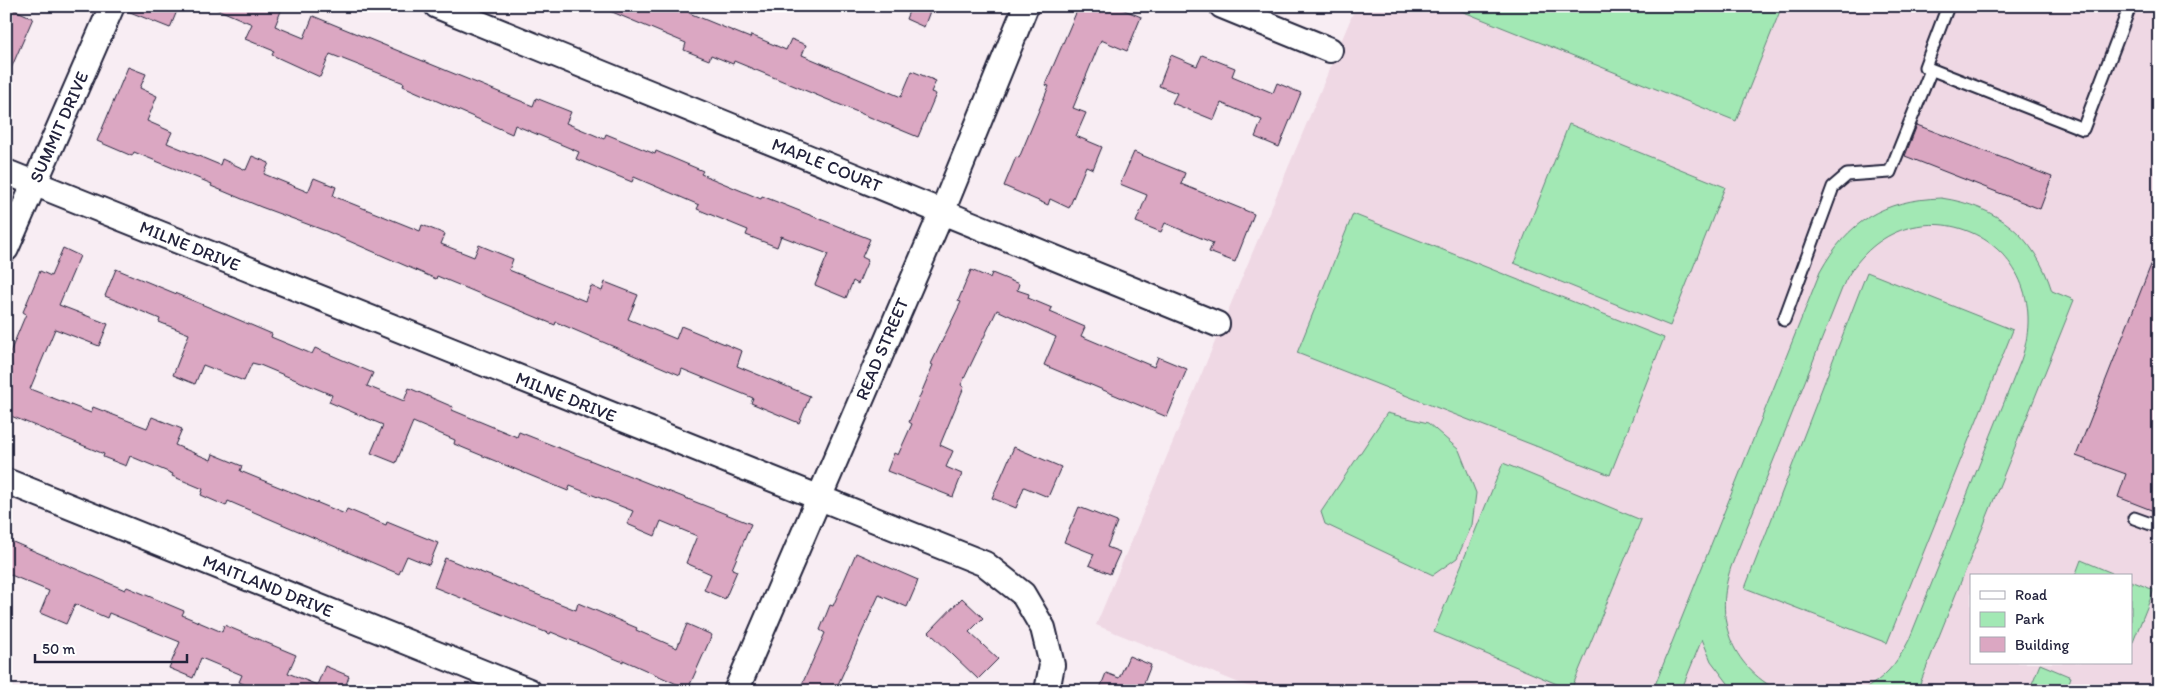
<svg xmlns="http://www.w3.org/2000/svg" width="2165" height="697" font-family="Itim,sans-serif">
<rect width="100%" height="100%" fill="#f8edf3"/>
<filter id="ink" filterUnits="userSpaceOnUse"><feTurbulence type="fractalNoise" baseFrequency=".02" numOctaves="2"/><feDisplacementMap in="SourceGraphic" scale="10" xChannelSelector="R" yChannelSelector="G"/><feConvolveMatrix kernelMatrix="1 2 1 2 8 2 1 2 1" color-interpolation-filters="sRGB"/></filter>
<g filter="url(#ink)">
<path fill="#efd8e4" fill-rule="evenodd" d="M1356 6H2159V691H1259L1096 625ZM1971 576H2131V663H1971Z"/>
<path fill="#a2e8b4" stroke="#628578" d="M1449 6H1782L1736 121Z
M1569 124 1725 187 1670 326 1514 263Z
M1941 198C1997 206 2035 236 2052 291L2074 300 1917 691H1860C1883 681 1898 662 1909 640L2021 360C2063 238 1907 169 1845 281L1731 567C1714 618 1730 665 1779 691H1734L1711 661 1702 639 1681 691H1669L1655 685 1820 272C1848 221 1883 200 1941 198Z
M1353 214 1664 338 1610 475 1297 353Z
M1867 272 2013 330 1887 643 1745 588Z
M1387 413 1428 423 1459 450 1476 493 1472 525 1457 558 1433 575 1325 524 1321 512Z
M1503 463 1641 520 1571 690 1434 632Z
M2081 560 2112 573 2111 576H2075Z
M2131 581 2154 590 2131 647Z
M2040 664 2071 677 2066 691H2029Z"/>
<path fill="#dba7c2" stroke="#22223b" d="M6 6 33 18 6 80Z
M125 6H179L170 28 125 10Z
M210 6H283L275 26 304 38 313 16 533 106 536 98 571 112 566 123 604 139 606 134 655 154 656 151 703 171 701 174 761 199 762 196 870 239 862 257 868 260 858 284 853 281 846 298 815 285 828 254 781 236 777 247 746 235 748 230 697 209 699 205 634 177 632 182 576 159 579 152 515 125 512 134 403 86 404 83 330 54 320 77 272 55 274 51 245 39 252 24Z
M598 6H680L690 10 689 13 750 38 751 35 786 50 791 39 806 45 802 55 901 97 912 71 936 81 931 92 936 94 918 137 734 61 733 64 711 55 709 60 684 50 686 43Z
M911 6H932L924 27 906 19Z
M1079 6H1100L1111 11 1115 6 1141 17 1127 51 1101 40 1073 108 1086 113 1076 136 1102 147 1093 169 1086 166 1069 208 1050 199 1048 205 1004 186 1016 157 1019 158 1049 86 1045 85Z
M1171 55 1197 66 1202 55 1235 68 1232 76 1273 93 1277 83 1301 93 1279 147 1255 137 1262 120 1221 103 1214 120 1172 103 1177 93 1159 86Z
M128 67 146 74 140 88 157 96 147 121 172 132 167 143 220 165 222 159 246 170 252 156 269 163 264 174 308 192 314 178 336 187 333 196 420 231 422 225 445 234 441 244 474 257 479 245 513 259 509 270 585 301 591 286 602 291 605 282 638 295 628 319 676 339 681 326 742 351 737 366 810 396 799 423 751 403 753 398 682 369 680 375 556 322 555 325 437 276 436 279 326 231 261 207 211 186 212 184 134 152 132 156 97 141Z
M1917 125 2052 177 2040 209 1905 156Z
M1134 152 1185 173 1181 184 1254 214 1235 262 1209 252 1213 243 1165 223 1161 232 1136 222 1147 195 1120 184Z
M2158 247H2159V513L2118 497 2126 474 2076 456Z
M63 248 80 256 59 305 108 324 99 346 55 329 30 389 91 413 93 407 147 428 152 417 182 429 175 445 211 460 213 454 242 466 240 471 345 514 347 509 386 525 387 522 438 543 429 565 407 556 399 574 228 501 226 506 201 495 203 489 172 476 173 474 130 456 126 466 103 457 104 454 6 414V362L26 314 23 312 40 271 51 276Z
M116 269 218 311 272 334 271 337 312 354 315 348 373 373 367 386 404 401 409 388 453 407 452 410 517 437 519 432 751 524 732 569 737 571 725 599 704 590 711 574 686 563 697 536 661 521 655 536 627 524 633 511 570 486 568 491 454 444 455 440 413 422 396 463 371 453 383 425 329 402 332 395 260 365 252 363 244 381 203 365 195 384 173 375 189 334 159 322 160 319 105 296Z
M971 270 990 278 992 273 1019 284 1017 290 1029 294 1028 298 1052 308 1050 312 1085 327 1081 336 1154 367 1158 357 1187 369 1167 417 1044 365 1056 337 997 310 961 385 964 387 940 445 953 451 946 467 962 474 953 497 887 471 894 453 898 455 912 424 909 422 933 365 931 364 961 302 958 301Z
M1014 447 1061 467 1048 497 1024 487 1016 508 992 498Z
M1079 507 1117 522 1107 547 1120 552 1110 574 1089 565 1094 554 1064 542Z
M6 539 125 590 127 587 184 611 182 615 222 632 224 625 296 655 288 673 317 685 325 666 349 676 344 691H260L239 682 242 675 201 658 193 678 169 668 180 642 109 613 107 618 75 604 66 624 40 613 49 591 6 573Z
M856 553 918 580 916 586 907 607 879 595 835 691H799L825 633 820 630 830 605 833 606Z
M445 558 576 610 578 603 637 628 636 630 677 648 687 624 712 635 688 689 623 660V662L551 632 550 634 434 587Z
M962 598 983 618 969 632 998 659 978 679 929 632Z
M1129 656 1151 665 1142 688 1149 691H1099L1106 673 1119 678Z"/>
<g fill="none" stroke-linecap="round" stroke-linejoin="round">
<g stroke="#22223b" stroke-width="15">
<path id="lane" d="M1948 6 1925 67 2083 129 2130 6
M1784 320 1833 187 1847 175 1890 172 1931 70
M2134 518 2159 527"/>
</g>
<g stroke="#22223b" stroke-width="28">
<path id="street" d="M437 6 1217 324
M1222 6 1330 50
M6 172 985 564 1023 594 1043 628 1052 665 1047 691
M6 249 112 6
M6 481 529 691
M736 691 942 212 1026 6"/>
</g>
<use href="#lane" stroke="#fff" stroke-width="11"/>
<use href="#street" stroke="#fff" stroke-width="24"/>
</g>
</g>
<g text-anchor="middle" stroke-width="4.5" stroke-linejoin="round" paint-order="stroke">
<g font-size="18" fill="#22223b" stroke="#fff">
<text transform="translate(59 127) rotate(-66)" y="6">SUMMIT DRIVE</text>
<text transform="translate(827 165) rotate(22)" y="6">MAPLE COURT</text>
<text transform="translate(190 246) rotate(22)" y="6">MILNE DRIVE</text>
<text transform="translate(882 349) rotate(-67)" y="6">READ STREET</text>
<text transform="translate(566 397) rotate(22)" y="6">MILNE DRIVE</text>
<text transform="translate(268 586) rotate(22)" y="6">MAITLAND DRIVE</text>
</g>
</g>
<rect width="2165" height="697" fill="none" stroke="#fff" stroke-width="25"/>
<rect x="12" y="12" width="2140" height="672" fill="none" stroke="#22223b" stroke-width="2" filter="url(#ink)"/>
<rect x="1970" y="574" width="162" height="90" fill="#ffffff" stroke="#a7a7b1"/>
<rect x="1980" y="591" width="25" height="8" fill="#ffffff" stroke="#a7a7b1"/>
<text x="2015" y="600" font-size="15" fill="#22223b">Road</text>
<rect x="1980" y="612" width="25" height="15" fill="#a2e8b4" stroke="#a7a7b1"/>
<text x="2015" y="624" font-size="15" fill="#22223b">Park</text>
<rect x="1980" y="637" width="25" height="15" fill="#dba7c2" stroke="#a7a7b1"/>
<text x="2015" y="650" font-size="15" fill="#22223b">Building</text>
<path d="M35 654v8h152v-8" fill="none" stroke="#22223b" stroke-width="2.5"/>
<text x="42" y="654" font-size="15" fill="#22223b" stroke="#ffffff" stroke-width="4" paint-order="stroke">50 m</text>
</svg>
